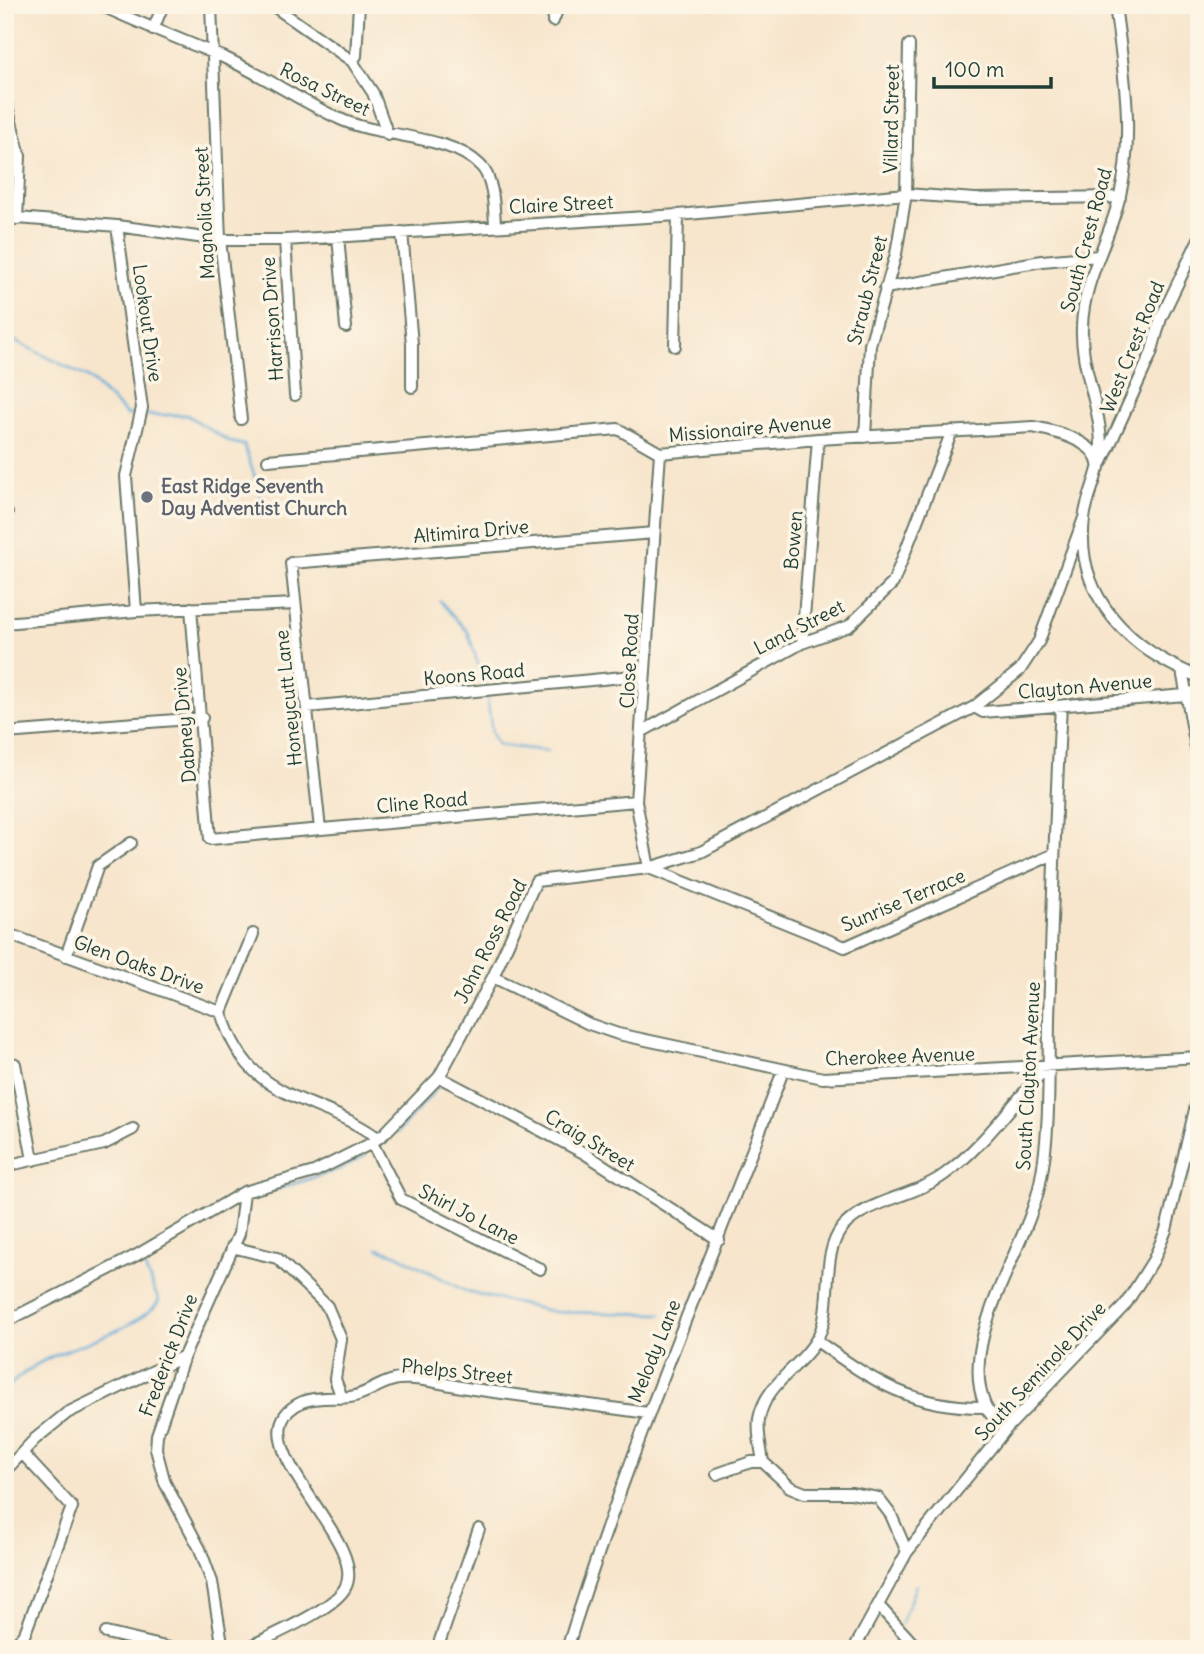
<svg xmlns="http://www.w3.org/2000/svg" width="1204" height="1654" font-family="Delius,sans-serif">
<rect width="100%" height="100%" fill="#fcf5e5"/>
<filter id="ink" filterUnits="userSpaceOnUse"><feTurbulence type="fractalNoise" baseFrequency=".0143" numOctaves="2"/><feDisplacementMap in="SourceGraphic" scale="14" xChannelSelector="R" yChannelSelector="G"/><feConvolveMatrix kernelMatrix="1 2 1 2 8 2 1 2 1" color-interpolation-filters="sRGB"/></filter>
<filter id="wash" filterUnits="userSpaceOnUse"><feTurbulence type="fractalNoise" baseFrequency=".00686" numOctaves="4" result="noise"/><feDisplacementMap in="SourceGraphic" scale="28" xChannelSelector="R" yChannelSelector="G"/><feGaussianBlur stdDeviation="1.57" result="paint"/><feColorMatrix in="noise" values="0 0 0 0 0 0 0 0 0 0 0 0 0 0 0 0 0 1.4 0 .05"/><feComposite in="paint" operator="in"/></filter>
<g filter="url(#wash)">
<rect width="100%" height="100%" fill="#f7e5cc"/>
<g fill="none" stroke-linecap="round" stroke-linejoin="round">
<path stroke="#5eaad7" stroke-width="2.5" d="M5 336 89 378 127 415H134
M147 415H187L230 442 244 445 265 507 287 508
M440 601 468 632 484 684
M487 696 492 733 498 745 547 751
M397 1133 438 1087
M380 1145 387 1141
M271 1191 340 1169 366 1155
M378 1248 398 1255 467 1292 555 1312 661 1314
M5 1390C18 1377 31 1366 49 1358 76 1345 144 1326 159 1301L143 1264 191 1229
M901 1624 916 1585
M892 1649 898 1634"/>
</g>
</g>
<g filter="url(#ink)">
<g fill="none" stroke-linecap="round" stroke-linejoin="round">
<g stroke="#6b7869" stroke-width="14">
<path id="minor" d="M100 5C141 24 182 40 223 57 263 75 300 101 340 119 381 138 448 134 480 165 494 178 494 208 495 225
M211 5 220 240 241 419
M272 5 352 61 373 93 388 135
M1115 5C1123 66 1135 135 1120 195 1110 240 1083 280 1082 327 1080 367 1101 406 1101 447 1101 473 1087 494 1084 519 1074 597 1132 651 1199 677
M553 21 559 5
M153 30 163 5
M352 61 356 56 359 5
M5 99 20 156 17 219
M5 217 117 226 220 240H285L678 215 906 194 975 199 1120 197
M117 226 142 408 126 476 136 611
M402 232 412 344V387
M338 236 346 327
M285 240 295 395
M885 288 1042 261 1098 256
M675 346 678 215
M865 437 870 345 896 254 906 194 909 45
M660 453 636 801 649 868 845 947 1052 855
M268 460 618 429 660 453 818 439 1033 427C1051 430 1081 438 1093 452 1096 456 1098 463 1099 468
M1102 462 1151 354 1161 318 1199 239
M5 513H7
M191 608 210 839 636 801
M5 623 136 611 295 604
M802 643 818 439
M1182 670 1199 764
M307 707 644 675
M974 707 983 712 1185 695 1199 690
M643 731 802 643 849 626 893 583 952 431
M5 733 202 718
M320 829 291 563 654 533
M5 933 221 1012C249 1105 311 1091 378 1138
M66 956 98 866 131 843
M493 977 589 1024 618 1034 823 1078 1199 1057
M221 1012 253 934
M5 1060 15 1064 33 1160
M439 1077 584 1153 719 1240
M372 1143 401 1199 540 1269
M5 1166 104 1144 133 1129
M232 1247 277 1258 327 1306 341 1339 335 1379 342 1398
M5 1322 137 1255 244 1192 314 1172 370 1144 385 1133 439 1077 493 977 536 881 649 868 701 852 974 707 1020 670 1039 641 1084 518
M817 1341C874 1382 913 1408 986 1407
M1006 1429C998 1422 989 1415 985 1405 957 1339 1027 1249 1040 1183 1051 1130 1048 1073 1049 1019 1052 915 1055 811 1061 706
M5 1471 35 1439 67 1413 184 1356
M717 1474 751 1462H763
M907 1552 891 1515 878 1498 851 1493H805L790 1487 763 1462C761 1448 757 1433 759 1419 766 1378 813 1363 823 1324 831 1295 822 1251 843 1227 867 1200 914 1197 945 1174 985 1145 1014 1101 1048 1066
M878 1605 918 1649
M106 1633 174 1649
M5 1645 16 1644 25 1633 72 1507 22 1453
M223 1649 212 1582 200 1549 165 1483 156 1449 157 1435 184 1356 239 1234 244 1192
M245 1649C269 1636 332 1611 345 1588 372 1540 227 1437 302 1402 316 1396 335 1399 350 1397 367 1395 383 1380 399 1379 423 1377 450 1386 473 1389 531 1397 590 1405 648 1413
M437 1649 479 1529
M567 1649C628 1452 710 1263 783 1071
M854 1649 907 1552 1006 1429 1125 1305 1154 1259 1166 1230 1199 1093"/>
</g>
<use href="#minor" stroke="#fff" stroke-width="10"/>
</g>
</g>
<circle fill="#6b7280" stroke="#fcf5e5" stroke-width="2.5" cx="147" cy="497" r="7"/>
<g text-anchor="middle" stroke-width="7" stroke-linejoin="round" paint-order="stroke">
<g font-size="19" fill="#1f3d34" stroke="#fcf5e5">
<text transform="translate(325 89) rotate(26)" y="7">Rosa Street</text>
<text transform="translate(891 119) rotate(-89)" y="7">Villard Street</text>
<text transform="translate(561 204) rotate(-3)" y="7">Claire Street</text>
<text transform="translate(204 213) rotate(-93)" y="7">Magnolia Street</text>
<text transform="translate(1086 240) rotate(-75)" y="7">South Crest Road</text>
<text transform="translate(867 290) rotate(-76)" y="7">Straub Street</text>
<text transform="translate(272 319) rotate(-94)" y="7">Harrison Drive</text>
<text transform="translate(148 323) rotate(82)" y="7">Lookout Drive</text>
<text transform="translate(1132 347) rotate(-68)" y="7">West Crest Road</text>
<text transform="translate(750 428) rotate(-5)" y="7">Missionaire Avenue</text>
<text transform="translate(471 531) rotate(-5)" y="7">Altimira Drive</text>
<text transform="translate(793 540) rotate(-85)" y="7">Bowen</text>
<text transform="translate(799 627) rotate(-27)" y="7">Land Street</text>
<text transform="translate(629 661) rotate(-87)" y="7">Close Road</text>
<text transform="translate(474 674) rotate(-5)" y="7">Koons Road</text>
<text transform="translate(1085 686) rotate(-5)" y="7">Clayton Avenue</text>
<text transform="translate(288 698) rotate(-96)" y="7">Honeycutt Lane</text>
<text transform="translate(184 725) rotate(-95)" y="7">Dabney Drive</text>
<text transform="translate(422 802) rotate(-5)" y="7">Cline Road</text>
<text transform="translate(903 900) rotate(-23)" y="7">Sunrise Terrace</text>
<text transform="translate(490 941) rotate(-63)" y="7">John Ross Road</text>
<text transform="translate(139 964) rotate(20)" y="7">Glen Oaks Drive</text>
<text transform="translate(900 1056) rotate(-2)" y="7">Cherokee Avenue</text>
<text transform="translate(1028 1076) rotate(-87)" y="7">South Clayton Avenue</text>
<text transform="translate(590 1140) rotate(31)" y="7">Craig Street</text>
<text transform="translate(469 1214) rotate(27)" y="7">Shirl Jo Lane</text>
<text transform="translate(654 1351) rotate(-68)" y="7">Melody Lane</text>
<text transform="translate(168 1355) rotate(-69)" y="7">Frederick Drive</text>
<text transform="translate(457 1371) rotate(6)" y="7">Phelps Street</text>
<text transform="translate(1040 1371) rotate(-47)" y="7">South Seminole Drive</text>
</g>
<g font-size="19" font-weight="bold" fill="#5b616d" stroke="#fcf5e5" text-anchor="start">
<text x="161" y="493">East Ridge Seventh<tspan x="161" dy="22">Day Adventist Church</tspan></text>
</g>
</g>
<rect width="1204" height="1654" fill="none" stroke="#fcf5e5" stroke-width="28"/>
<path d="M934 77v10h117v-10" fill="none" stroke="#1f3d34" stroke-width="3.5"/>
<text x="945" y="77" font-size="21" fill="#1f3d34" stroke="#fcf5e5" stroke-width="5" paint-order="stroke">100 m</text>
</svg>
